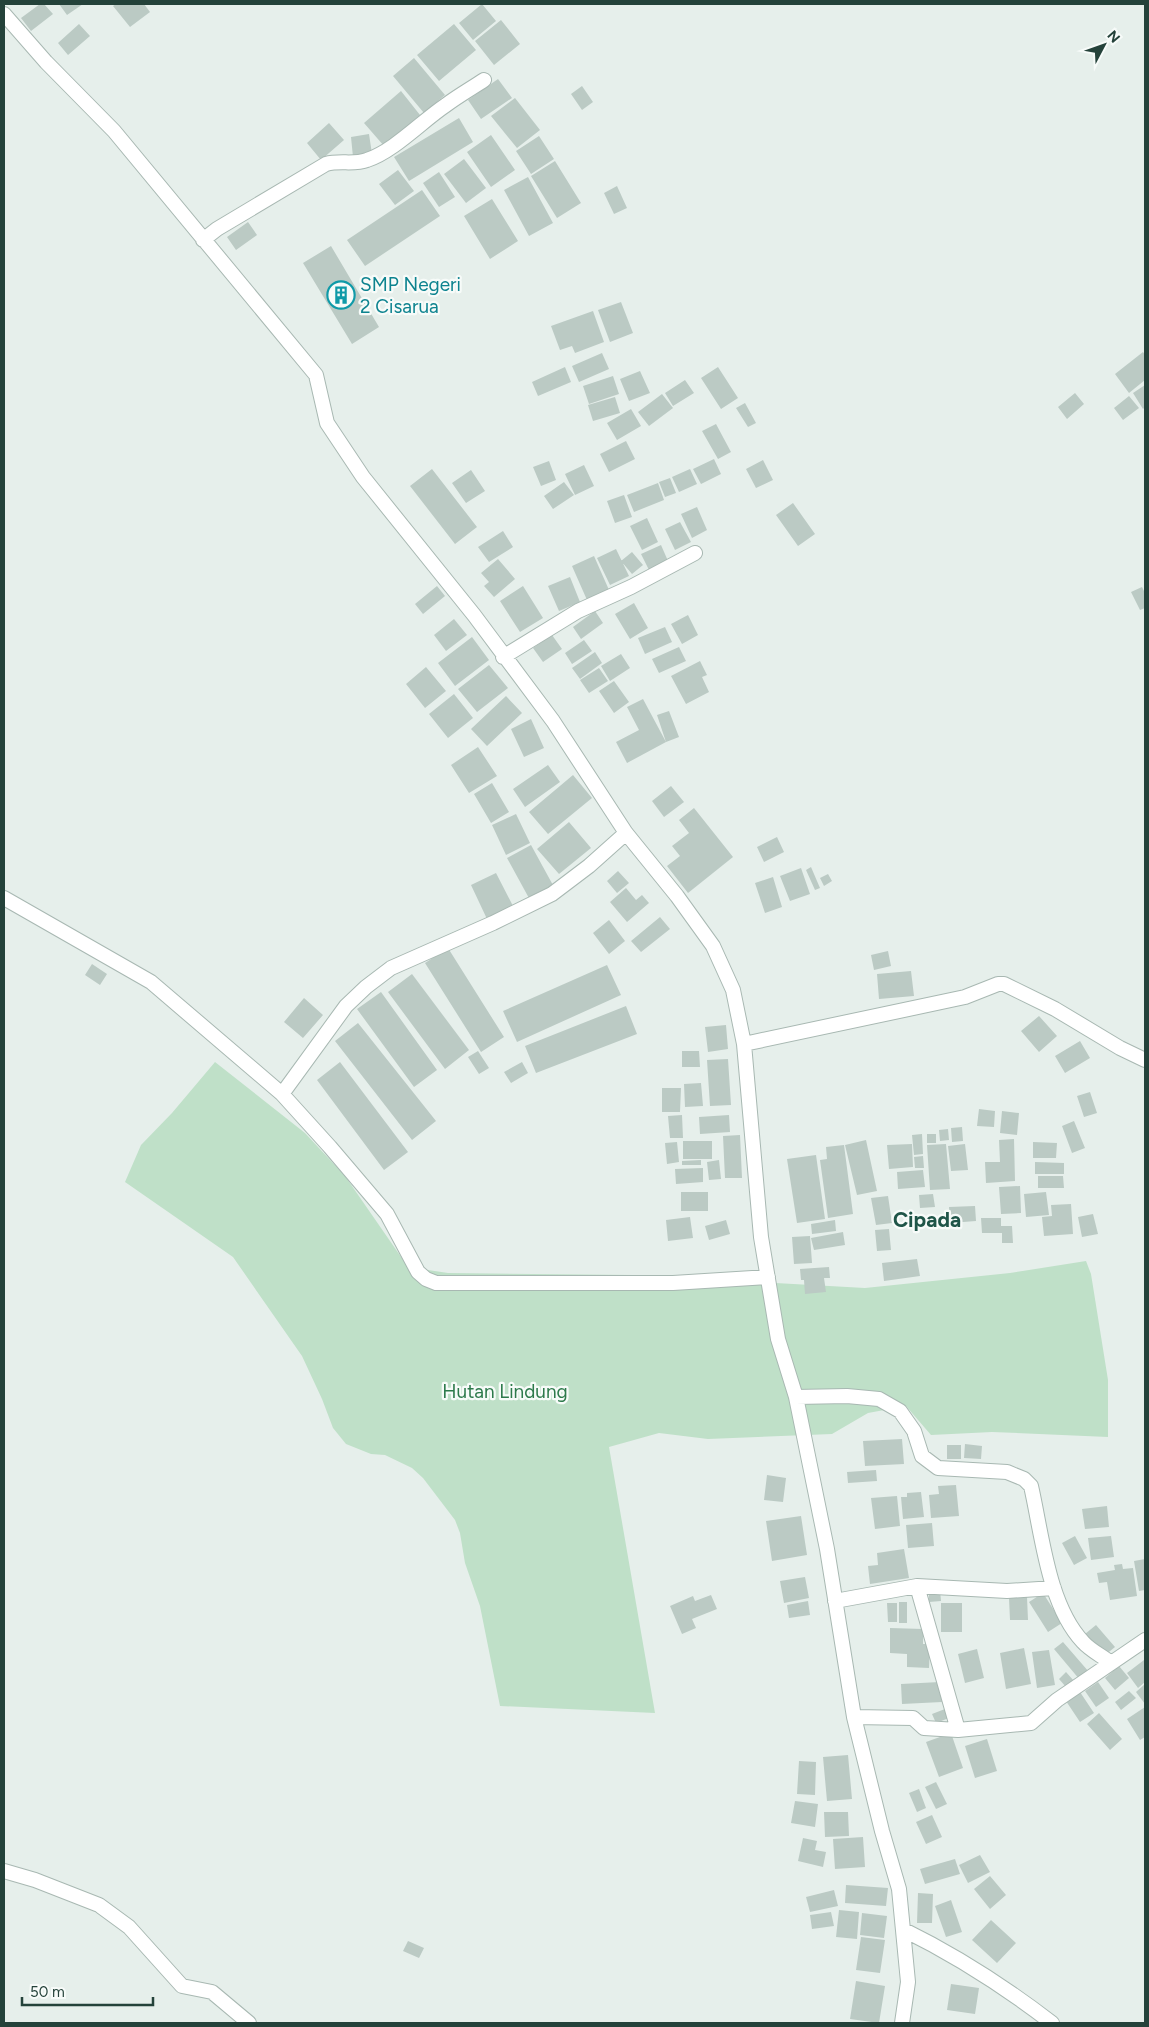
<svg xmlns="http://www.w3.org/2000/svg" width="1149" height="2027" font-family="Figtree,sans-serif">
<rect width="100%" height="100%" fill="#e6efeb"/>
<path fill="#bfe0c8" d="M215 1062 305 1133 345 1176 408 1267 448 1273 633 1275 865 1288 1010 1273 1086 1261 1091 1274 1108 1380V1437L992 1432 931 1435 906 1406 868 1413 832 1434 708 1439 659 1433 609 1447 655 1713 500 1706 480 1606 465 1563 460 1533 455 1520 423 1478 412 1468 385 1455 371 1454 346 1444 333 1428 322 1399 302 1356 233 1257 125 1182 141 1145 172 1113Z"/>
<path fill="#bbcac4" d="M40 4H44L53 14 31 31 21 18Z
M59 4H83L67 15Z
M116 4H144L150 12 130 27 113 6Z
M482 4 496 21 473 40 459 23Z
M501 20 520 44 494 65 475 41Z
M79 24 90 36 68 55 58 43Z
M454 24 476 50 439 81 417 55Z
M414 58 445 95 424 113 393 76Z
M498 79 512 98 481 119 468 100Z
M582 86 593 102 582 110 571 94Z
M401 91 420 115 384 146 364 123Z
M515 98 540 130 517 148 491 116Z
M459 118 473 142 409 181 394 157Z
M329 123 344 140 321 160 307 143Z
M369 134 372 154 353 157 351 137Z
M491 135 515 170 491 187 467 152Z
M539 136 554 159 531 174 516 151Z
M464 159 486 188 466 203 444 174Z
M555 161 581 203 557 218 531 176Z
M398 170 414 191 395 205 379 184Z
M439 172 455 197 439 207 423 183Z
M528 177 553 223 529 236 504 190Z
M617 186 627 208 614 214 604 193Z
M422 190 440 216 365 266 347 240Z
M492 199 518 241 490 259 464 216Z
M248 222 257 235 236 250 227 237Z
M331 246 379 327 352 344 303 263Z
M621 302 633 333 610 342 598 310Z
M593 311 604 342 575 353 572 346 560 350 551 326Z
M1143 352 1145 355V380L1129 393 1115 374Z
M602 353 609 369 579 382 572 366Z
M565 367 571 382 538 396 532 382Z
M718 367 738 398 721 409 701 378Z
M640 371 650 393 629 401 620 379Z
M613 376 619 394 589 404 583 386Z
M685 380 694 393 673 406 665 393Z
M1145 385V407L1143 409 1133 393Z
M1075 393 1084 404 1067 419 1058 407Z
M662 394 673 408 649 426 638 412Z
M1129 396 1139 408 1123 420 1114 408Z
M615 397 620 413 593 421 588 405Z
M745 403 756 423 748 427 736 408Z
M631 409 641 426 617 440 607 423Z
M716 424 731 452 718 459 702 431Z
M626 441 635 459 609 472 600 454Z
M714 459 721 474 701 484 693 469Z
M763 460 773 480 756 488 746 469Z
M549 461 556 480 541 486 533 467Z
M584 465 594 486 575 495 565 474Z
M432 469 477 527 455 544 410 486Z
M690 469 697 484 679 492 672 477Z
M471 470 485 491 466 503 452 483Z
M670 478 676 493 665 497 659 482Z
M564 482 574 495 553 509 544 496Z
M658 483 664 500 634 512 627 495Z
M624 495 632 517 615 523 607 501Z
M793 503 815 534 798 546 776 515Z
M697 507 707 530 692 538 681 514Z
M647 518 658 542 642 550 630 526Z
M680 522 691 542 675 550 665 529Z
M503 531 513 547 489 562 478 547Z
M661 545 668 561 649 570 641 554Z
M616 549 629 576 610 585 597 558Z
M632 552 643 565 632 574 621 561Z
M594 556 609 590 587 600 572 566Z
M498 559 515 579 494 597 484 586 489 582 481 573Z
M570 577 580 602 559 611 548 586Z
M437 586 445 596 423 614 415 604Z
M523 586 543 618 520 632 500 601Z
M1142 587 1145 593V608L1140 610 1131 592Z
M634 603 648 628 630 639 615 614Z
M595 611 603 623 581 639 573 627Z
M688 615 698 635 682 644 671 624Z
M454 619 467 635 446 651 434 635Z
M665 627 672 642 645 654 638 638Z
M552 635 562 649 543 662 533 648Z
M472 637 489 660 455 686 438 663Z
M584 640 592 651 572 664 565 653Z
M679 647 686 661 659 673 652 659Z
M595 652 602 663 580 679 572 668Z
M621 654 630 668 610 681 601 666Z
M700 661 707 675 702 677 709 692 686 704 671 676Z
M489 665 508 688 477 712 458 689Z
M426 667 446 691 425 708 406 684Z
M599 668 608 681 589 693 580 680Z
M614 681 629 702 614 713 599 691Z
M454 694 473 718 448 738 429 714Z
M506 696 522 713 487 746 471 729Z
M643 699 666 742 627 763 616 742 639 730 627 707Z
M669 711 679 737 666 742 657 715Z
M531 719 544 748 524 757 511 729Z
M478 747 497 776 469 793 451 765Z
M548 765 560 782 525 807 513 789Z
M573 775 592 798 548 834 529 812Z
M492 783 509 812 491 823 474 794Z
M671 786 684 802 664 817 652 801Z
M694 808 733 857 688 893 667 866 680 856 672 846 689 833 679 820Z
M516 814 530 843 506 855 492 825Z
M569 822 591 848 559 874 537 849Z
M777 837 784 852 764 862 757 847Z
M531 845 554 887 530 900 507 858Z
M811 867 820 888 815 890 806 870Z
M801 868 810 894 790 901 780 876Z
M618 871 629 883 617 893 607 881Z
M496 873 513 906 487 919 471 885Z
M828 874 832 881 824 886 820 878Z
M773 877 782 907 765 913 755 883Z
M626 888 636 900 642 895 649 903 627 922 610 902Z
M660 917 670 929 641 952 631 941Z
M609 920 625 941 609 954 593 933Z
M448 948 504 1037 481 1052 425 963Z
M888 951 891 966 874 970 871 955Z
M92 964 107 974 100 985 85 975Z
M607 965 621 995 517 1042 503 1011Z
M911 971 914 996 879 999 877 974Z
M412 974 469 1050 445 1069 388 992Z
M381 992 437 1070 414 1087 357 1009Z
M304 998 323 1015 303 1038 284 1022Z
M626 1006 637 1034 536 1073 525 1046Z
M1039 1016 1057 1036 1039 1052 1021 1031Z
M358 1023 436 1121 412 1140 335 1041Z
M726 1025 728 1049 708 1052 705 1027Z
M1080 1041 1090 1058 1065 1073 1055 1056Z
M478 1051 489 1068 479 1074 468 1057Z
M682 1051H699L700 1067H682Z
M728 1059 731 1105 710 1106 707 1060Z
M340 1062 408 1152 384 1170 317 1080Z
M522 1062 528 1073 511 1083 504 1072Z
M701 1083 703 1106 685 1107 684 1084Z
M662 1088H681L680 1112H662Z
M1090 1092 1097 1113 1084 1117 1077 1096Z
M979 1109 995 1111 994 1127 977 1126Z
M1002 1111 1019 1113 1017 1135 1000 1133Z
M682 1115 683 1138H670L668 1116Z
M729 1115 730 1132 700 1134 699 1117Z
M1074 1121 1085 1148 1072 1153 1062 1126Z
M962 1127 963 1141 952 1142 951 1128Z
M948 1129 949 1140 940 1141 939 1130Z
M922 1134 923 1154 914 1155 912 1135Z
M927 1134H936V1143H927Z
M740 1135 742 1178H725L723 1136Z
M1014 1139 1015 1181 986 1183 985 1162H1000L999 1140Z
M866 1140 877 1191 857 1195 845 1145Z
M683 1141H712V1159H683Z
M677 1142 679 1162 667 1164 665 1143Z
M1033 1142 1057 1143 1056 1158H1033Z
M912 1144 913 1167 889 1169 887 1145Z
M946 1144 950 1189 930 1190 927 1145Z
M965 1144 968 1170 951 1171 948 1146Z
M844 1145 853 1214 828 1218 820 1160 827 1159 826 1147Z
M816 1155 825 1219 797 1223 787 1159Z
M923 1156 924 1168H915L914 1157Z
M701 1160V1165H682V1161Z
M719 1160 721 1179 709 1180 707 1162Z
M1035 1162 1064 1163V1174H1035Z
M703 1168V1182L676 1184 675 1169Z
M923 1170 925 1187 898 1189 897 1172Z
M1038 1176H1063L1064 1188H1038Z
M1020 1186 1021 1213 1001 1214 999 1187Z
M681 1192H708V1211H681Z
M1046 1192 1049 1215 1026 1217 1024 1194Z
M933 1194 935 1207 920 1208 919 1195Z
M888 1196 892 1223 876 1225 871 1198Z
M1071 1204 1073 1234 1044 1236 1042 1217 1052 1216 1051 1205Z
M975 1206 976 1221 950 1223 949 1207Z
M1093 1214 1098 1234 1082 1237 1078 1217Z
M690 1217 693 1238 668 1241 666 1220Z
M981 1218H1001V1226H1012L1013 1243H1002V1233H982Z
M726 1220 730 1234 709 1240 705 1226Z
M835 1220 836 1231 812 1234 811 1224Z
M889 1229 891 1250 877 1251 875 1230Z
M843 1232 845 1245 814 1250 811 1238Z
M810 1236 812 1263 794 1264 792 1237Z
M917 1259 920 1276 884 1281 882 1263Z
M829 1267 830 1278H824L826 1292 805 1294 804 1280H801L800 1269Z
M902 1439 904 1464 865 1466 863 1441Z
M965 1444 982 1446 981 1459 964 1458Z
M947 1445H961V1459H947Z
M876 1470 877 1481 848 1483 847 1472Z
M767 1475 786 1478 783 1502 764 1500Z
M956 1485 959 1516 931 1518 929 1495 939 1494 938 1486Z
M921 1492 924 1517 903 1519 901 1497H907V1493Z
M897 1496 900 1526 875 1529 871 1498Z
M1107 1506 1109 1527 1085 1529 1082 1509Z
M801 1516 807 1555 772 1561 766 1521Z
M932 1523 934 1546 908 1548 906 1525Z
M1075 1536 1087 1558 1074 1565 1062 1543Z
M1111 1536 1114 1557 1091 1560 1088 1538Z
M904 1549 909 1578 870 1584 868 1566 878 1565 877 1553Z
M1145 1559V1590L1139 1591 1134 1561Z
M1122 1564 1123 1569 1133 1568 1137 1596 1110 1600 1107 1582 1099 1583 1097 1573 1115 1570 1114 1565Z
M805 1577 809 1598 784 1603 780 1581Z
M940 1590 941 1601 929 1602V1591Z
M1043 1593 1062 1623 1048 1632 1029 1602Z
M711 1595 717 1609 692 1619 696 1628 682 1634 670 1606 693 1596 695 1601Z
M1027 1597 1028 1620H1010L1009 1598Z
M808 1601 810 1615 789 1618 787 1605Z
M899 1602H907V1623H899Z
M887 1603H897V1622H888Z
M941 1603H962V1632H941Z
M1096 1625 1115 1647 1104 1656 1085 1634Z
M890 1628 923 1629V1644H930L929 1668 907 1667V1654L890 1653Z
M1063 1642 1089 1672 1080 1680 1054 1649Z
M1024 1648 1031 1684 1006 1689 1000 1653Z
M977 1649 984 1678 965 1683 958 1654Z
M1049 1650 1055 1685 1037 1688 1032 1652Z
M1144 1660 1145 1682 1138 1688 1127 1673Z
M1119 1666 1129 1678 1115 1690 1105 1678Z
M1066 1672 1074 1681 1066 1687 1059 1679Z
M940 1682 942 1702 902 1704 901 1684Z
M1098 1682 1109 1698 1096 1707 1085 1691Z
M1145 1684V1704L1136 1692Z
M1129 1691 1136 1698 1121 1710 1115 1702Z
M1080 1692 1094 1713 1080 1722 1066 1701Z
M1145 1707V1737L1140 1740 1127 1719Z
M945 1709 949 1718 936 1723 932 1714Z
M1099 1713 1122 1739 1110 1750 1087 1724Z
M951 1733 963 1768 939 1777 926 1742Z
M987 1739 997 1771 975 1778 965 1746Z
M848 1755 852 1799 827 1801 823 1757Z
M799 1761 816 1762 815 1795 797 1794Z
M936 1782 947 1804 936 1809 925 1787Z
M919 1789 926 1808 917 1812 909 1793Z
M795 1801 818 1804 815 1827 791 1823Z
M824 1812H848L849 1836 825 1837Z
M932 1815 942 1837 926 1844 916 1822Z
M863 1837 865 1867 835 1869 833 1839Z
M803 1838 817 1841 815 1850 826 1852 823 1867 798 1861Z
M980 1855 990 1872 968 1883 959 1865Z
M955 1859 960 1874 925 1884 920 1869Z
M990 1876 1006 1895 990 1909 974 1889Z
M846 1885 888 1888 886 1906 845 1903Z
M834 1890 838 1906 810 1912 806 1897Z
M918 1893 933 1894 932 1923H917Z
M951 1900 962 1932 946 1937 935 1906Z
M839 1910 859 1912 857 1939 836 1937Z
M831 1912 834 1926 812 1929 810 1915Z
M862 1913 887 1916 884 1938 860 1935Z
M991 1920 1016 1943 997 1963 972 1940Z
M861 1937 885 1940 880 1973 856 1970Z
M408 1941 424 1948 419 1958 403 1951Z
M856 1981 885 1986 879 2023 850 2019Z
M951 1984 979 1988 975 2014 947 2010Z"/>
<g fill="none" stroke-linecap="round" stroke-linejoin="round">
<g stroke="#a8b8b2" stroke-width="16">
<path id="street" d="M4 14 46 62 114 131 316 375 327 423 363 477 474 615 553 721 626 833 677 896 713 946 733 990 744 1044 761 1237 778 1339 796 1397 827 1549 854 1717 882 1831 899 1889 908 1982 902 2023
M203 240 217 229 326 164C340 160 354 165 367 160 394 151 422 121 446 105 458 96 472 88 484 80
M503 657 578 611 631 587 695 553
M4 898 151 982 282 1094 330 1147 387 1214 418 1272 426 1279 436 1283H673L768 1277
M744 1044 965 997 998 984H1004L1055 1009 1120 1048 1145 1060
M282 1094 346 1006 366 987 391 968 493 923 552 894 589 866 626 833
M796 1397 847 1396 879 1399 900 1411 914 1431 922 1456 938 1468 1007 1472 1024 1479 1031 1486C1042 1534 1048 1605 1083 1642 1090 1650 1102 1656 1111 1663
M917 1586 958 1730
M835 1601 917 1586 1007 1591 1054 1588
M854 1717 913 1718 924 1728 958 1730 1031 1723 1057 1700 1145 1640
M4 1871 35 1880 99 1905 129 1927 182 1986 212 1992 249 2023
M904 1930C957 1956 1005 1987 1052 2023"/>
</g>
<use href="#street" stroke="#fff" stroke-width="14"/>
</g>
<defs>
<g id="building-ring" transform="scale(1.4375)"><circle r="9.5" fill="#f7fbf9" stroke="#0f9aa8" stroke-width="1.5"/><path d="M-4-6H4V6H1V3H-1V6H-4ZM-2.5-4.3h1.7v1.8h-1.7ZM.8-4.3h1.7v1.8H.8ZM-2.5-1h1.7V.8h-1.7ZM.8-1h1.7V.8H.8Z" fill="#0f9aa8"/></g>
</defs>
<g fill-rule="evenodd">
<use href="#building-ring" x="341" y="295"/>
</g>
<g text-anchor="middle" stroke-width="4.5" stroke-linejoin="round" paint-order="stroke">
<g font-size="19" fill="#0d838f" stroke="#f7fbf9" text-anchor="start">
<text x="360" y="291">SMP Negeri<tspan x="360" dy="22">2 Cisarua</tspan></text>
</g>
<g font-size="19" fill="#2d7a4b" stroke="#f7fbf9">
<text x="505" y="1398">Hutan Lindung</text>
</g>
<g font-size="21" font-weight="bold" fill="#1f5548" stroke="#f7fbf9">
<text x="927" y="1227">Cipada</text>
</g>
</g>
<rect width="1149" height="2027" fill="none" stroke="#24423a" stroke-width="10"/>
<g transform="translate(1104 45) rotate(49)" stroke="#f7fbf9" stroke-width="4" paint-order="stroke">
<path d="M0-4L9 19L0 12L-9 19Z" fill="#24423a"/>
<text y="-8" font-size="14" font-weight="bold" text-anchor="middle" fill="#24423a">N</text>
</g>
<path d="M22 1997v8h131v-8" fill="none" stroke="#24423a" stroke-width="2.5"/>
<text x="30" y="1997" font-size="15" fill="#24423a" stroke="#f7fbf9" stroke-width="4" paint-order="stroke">50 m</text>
</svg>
